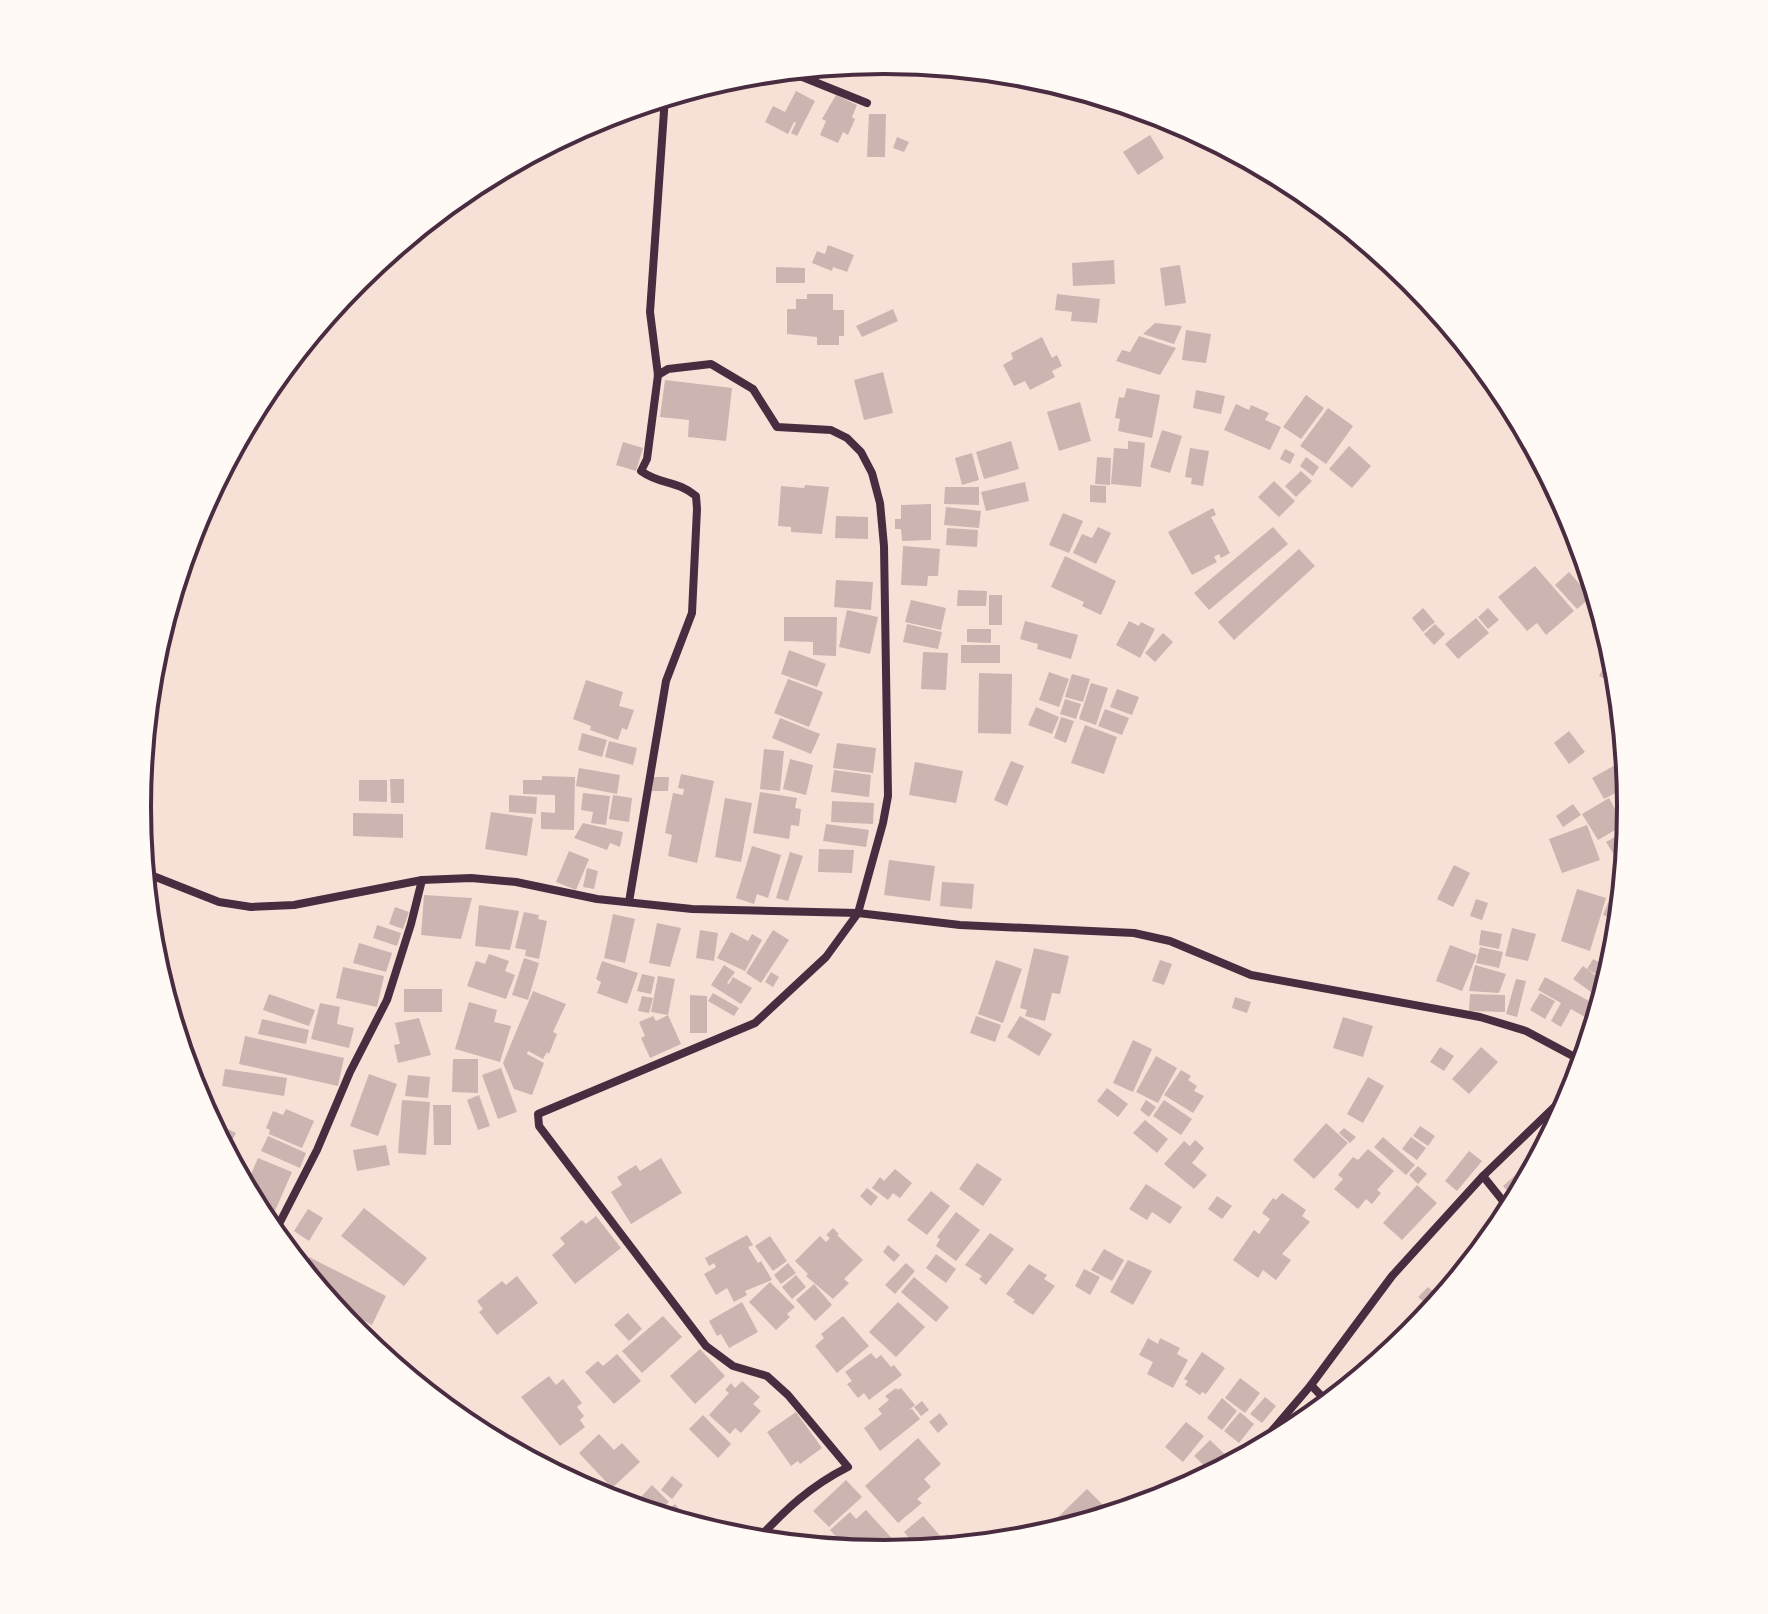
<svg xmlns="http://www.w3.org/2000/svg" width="1768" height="1614" viewBox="0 0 1768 1614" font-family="'Alegreya Sans',sans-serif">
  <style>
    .building { fill: #ccb4b1 }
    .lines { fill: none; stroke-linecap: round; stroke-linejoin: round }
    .minor { stroke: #4a2c40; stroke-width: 8 }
    .rim { fill: none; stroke: #4a2c40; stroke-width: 4 }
  </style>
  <rect width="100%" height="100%" fill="#f7e1d7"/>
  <!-- building -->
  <g class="building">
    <polygon points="796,91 815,101 797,136 791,133 796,123 794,122 788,134 765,122 773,106 785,112"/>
    <polygon points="836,95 857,105 852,117 855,119 848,135 843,132 838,143 820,135 826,121 822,119"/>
    <polygon points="869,114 886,114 885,157 867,157"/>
    <polygon points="1150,135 1164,158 1138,175 1123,152"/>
    <polygon points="897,137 909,142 904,152 893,148"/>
    <polygon points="828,245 854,255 847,272 833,267 832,271 812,263 817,251 825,254"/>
    <polygon points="1114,260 1115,284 1073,286 1072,263"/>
    <polygon points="1180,265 1186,303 1165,306 1160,268"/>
    <polygon points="776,267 805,268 805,283 776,283"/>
    <polygon points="807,294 833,294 833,310 844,310 844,336 839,336 839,345 817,345 817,337 787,334 787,309 796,309 796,299 807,299"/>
    <polygon points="1057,294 1100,299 1097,323 1071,321 1072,312 1055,310"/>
    <polygon points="893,309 898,321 862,337 856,326"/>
    <polygon points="1155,323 1182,326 1174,344 1143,334"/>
    <polygon points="1186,330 1211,334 1206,363 1182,360"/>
    <polygon points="1139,336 1176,348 1160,375 1116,361 1122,350 1130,352"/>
    <polygon points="1042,337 1052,358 1057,355 1062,366 1052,371 1055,377 1030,390 1025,381 1014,386 1003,365 1013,359 1011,353"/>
    <polygon points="883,372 893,413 864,420 854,380"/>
    <polygon points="665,380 732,388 726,441 688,437 689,420 660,417"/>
    <polygon points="1127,388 1160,395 1152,438 1118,431 1120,419 1115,418 1119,397 1124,398"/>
    <polygon points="1196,390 1225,396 1221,414 1193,408"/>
    <polygon points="1306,395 1324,408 1301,439 1283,427"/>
    <polygon points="1080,402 1091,441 1059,451 1047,412"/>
    <polygon points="1236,404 1249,410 1251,405 1269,413 1265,420 1281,427 1270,450 1224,430"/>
    <polygon points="1328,408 1353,426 1326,464 1300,446"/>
    <polygon points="1162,430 1182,436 1170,473 1150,467"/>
    <polygon points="1011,441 1019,469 984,479 976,452"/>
    <polygon points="1128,441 1145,443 1141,487 1111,484 1114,448 1128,449"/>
    <polygon points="623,442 643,448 636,471 616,465"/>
    <polygon points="1349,446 1371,466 1352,488 1329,469"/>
    <polygon points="1190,448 1209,451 1203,486 1191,484 1192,478 1185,477"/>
    <polygon points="1285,449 1295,454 1290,464 1280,459"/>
    <polygon points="972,453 979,480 962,485 955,458"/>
    <polygon points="1097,457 1111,458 1110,485 1095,484"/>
    <polygon points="1306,457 1319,467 1313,476 1300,466"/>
    <polygon points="1301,471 1312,481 1296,497 1285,486"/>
    <polygon points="1274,481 1295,501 1279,517 1258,497"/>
    <polygon points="1025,482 1029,501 986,511 981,492"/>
    <polygon points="805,485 829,487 822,534 791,532 791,527 778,526 781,486 804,488"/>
    <polygon points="1090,485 1106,486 1106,503 1090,502"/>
    <polygon points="945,487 979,487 979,505 944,504"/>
    <polygon points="931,504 931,540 902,541 901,529 895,529 895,519 901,519 901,505"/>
    <polygon points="946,507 981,511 979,528 944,525"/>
    <polygon points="1213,508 1216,515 1211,517 1230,553 1221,558 1219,554 1214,557 1217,562 1192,575 1168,532"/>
    <polygon points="1063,513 1083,521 1069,553 1049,545"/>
    <polygon points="836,516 868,517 868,539 835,538"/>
    <polygon points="1098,527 1111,533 1096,564 1073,553 1082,534 1092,538"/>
    <polygon points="1273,527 1288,544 1209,610 1194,593"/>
    <polygon points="947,528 978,530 977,547 946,545"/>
    <polygon points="903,546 940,549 938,576 928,576 927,586 901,585"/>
    <polygon points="1299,549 1315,566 1234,640 1218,622"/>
    <polygon points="1065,556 1116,581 1101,615 1082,606 1084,602 1051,587"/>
    <polygon points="1535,566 1574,611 1546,635 1537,623 1527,631 1498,597"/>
    <polygon points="1569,572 1591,597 1577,609 1555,585"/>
    <polygon points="836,580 873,582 871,610 834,607"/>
    <polygon points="958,590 987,591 986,606 957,606"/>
    <rect x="989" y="595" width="13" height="30"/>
    <polygon points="911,600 946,608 941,630 905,622"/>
    <polygon points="1423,608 1435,622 1423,632 1412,618"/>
    <polygon points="1488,608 1499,620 1488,629 1478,617"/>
    <polygon points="847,610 878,617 870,654 839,647"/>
    <polygon points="784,617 837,617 836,656 813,655 813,642 784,641"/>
    <polygon points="1476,618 1489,633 1458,659 1445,644"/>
    <polygon points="1025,621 1078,635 1071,659 1037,649 1038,644 1020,639"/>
    <polygon points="1129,621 1139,626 1141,622 1155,629 1140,658 1116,645"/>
    <polygon points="907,624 942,632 938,649 903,642"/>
    <polygon points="1435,624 1445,634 1434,645 1424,634"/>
    <polygon points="967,629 991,629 991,643 967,642"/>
    <polygon points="1163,633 1173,642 1155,662 1145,653"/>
    <rect x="961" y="645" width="39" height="18"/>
    <polygon points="789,650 826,664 817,687 781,674"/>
    <polygon points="923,652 948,653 946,690 921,689"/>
    <polygon points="1611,652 1617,662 1619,686 1599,676"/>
    <polygon points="1049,672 1069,679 1059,707 1039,700"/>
    <polygon points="979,673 1012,674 1011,734 978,733"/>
    <polygon points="1072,674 1090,679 1083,702 1065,697"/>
    <polygon points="788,679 823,692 809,727 774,713"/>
    <polygon points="586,680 623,692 619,706 634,710 627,730 622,728 618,740 590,730 591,726 573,719"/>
    <polygon points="1091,683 1108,688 1096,725 1079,719"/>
    <polygon points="1117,689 1139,697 1132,715 1110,707"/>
    <polygon points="1065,699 1081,704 1076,719 1060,714"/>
    <polygon points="1036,707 1059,717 1052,734 1028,725"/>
    <polygon points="1105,709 1129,718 1122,735 1098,726"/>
    <polygon points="1061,717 1074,721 1066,743 1054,738"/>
    <polygon points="780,718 820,734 811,754 772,738"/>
    <polygon points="1085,725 1117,737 1104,774 1071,763"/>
    <polygon points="1569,731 1585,752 1569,764 1554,743"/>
    <polygon points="582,733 607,740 602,757 578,750"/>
    <polygon points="609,741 637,748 633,765 605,757"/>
    <polygon points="837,743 876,748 873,773 833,768"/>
    <polygon points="764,749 784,751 780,791 760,789"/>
    <polygon points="790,759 813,765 806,795 783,789"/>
    <polygon points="1626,759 1629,786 1604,799 1592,778"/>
    <polygon points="1011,761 1024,766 1007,806 994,800"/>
    <polygon points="915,762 963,771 956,803 909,795"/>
    <polygon points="579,768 620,775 617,794 576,786"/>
    <polygon points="834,770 871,775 869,797 831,792"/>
    <polygon points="681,774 714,781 697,863 668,856 672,835 665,833 673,793 683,795 684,789 678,788"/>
    <polygon points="542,776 575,777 574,830 541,829 541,812 555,813 555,795 523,794 523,780 542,780"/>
    <polygon points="653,777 669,777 668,791 652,791"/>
    <polygon points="390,779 404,779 404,803 391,803"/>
    <polygon points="359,780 387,780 387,802 359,801"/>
    <polygon points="1629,791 1631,807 1630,822 1616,799"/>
    <polygon points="760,792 797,798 795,808 801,809 799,826 791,825 789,839 753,833"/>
    <polygon points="583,793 610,796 606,825 591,823 593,812 581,810"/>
    <polygon points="509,795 537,797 536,814 509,812"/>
    <polygon points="613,795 632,798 629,822 609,819"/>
    <polygon points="725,798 752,803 741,862 715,857"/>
    <polygon points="1609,798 1624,825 1598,840 1582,814"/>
    <polygon points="832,801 874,803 873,824 831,822"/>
    <polygon points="1573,804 1581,815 1563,827 1556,816"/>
    <polygon points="491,812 533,818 527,856 485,849"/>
    <polygon points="353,813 403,814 403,838 353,836"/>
    <polygon points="583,823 623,832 620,847 610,843 607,850 574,838"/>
    <polygon points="826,824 869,830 866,847 823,841"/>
    <polygon points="1587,825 1600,860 1562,873 1549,839"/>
    <polygon points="1629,829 1625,868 1623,869 1606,842"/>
    <polygon points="752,846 781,855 768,898 757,894 754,904 736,898"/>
    <polygon points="819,849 854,850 852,873 818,872"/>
    <polygon points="569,851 589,859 576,890 556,882"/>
    <polygon points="790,852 803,856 788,901 776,898"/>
    <polygon points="889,860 935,866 930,901 884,895"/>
    <polygon points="1454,865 1470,873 1453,907 1437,899"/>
    <polygon points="587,868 598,871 594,889 583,887"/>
    <polygon points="942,882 974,884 972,909 940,906"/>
    <polygon points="1615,886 1623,889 1620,921 1603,915"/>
    <polygon points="1577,889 1606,898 1590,951 1561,941"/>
    <polygon points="424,895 472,898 461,939 421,935"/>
    <polygon points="1476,899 1488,903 1482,920 1470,916"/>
    <polygon points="479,905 519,911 510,950 475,946"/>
    <polygon points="395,907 409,912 403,929 389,924"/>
    <polygon points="524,912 539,915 538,919 547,921 539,959 525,956 526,950 515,948"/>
    <polygon points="613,914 635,919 625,963 604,958"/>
    <polygon points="657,923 681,928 670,967 649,963"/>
    <polygon points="377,925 401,933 397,946 373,938"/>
    <polygon points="1512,928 1536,934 1528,961 1505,956"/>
    <polygon points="700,930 718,933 714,961 696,958"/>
    <polygon points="773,930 789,940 761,983 746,973"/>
    <polygon points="1481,930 1502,934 1499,949 1479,945"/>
    <polygon points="731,932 748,941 752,934 762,940 745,971 717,958"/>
    <polygon points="359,943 392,953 386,972 353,963"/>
    <polygon points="1450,945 1477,955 1462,991 1436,981"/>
    <polygon points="1480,947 1503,952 1499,968 1476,963"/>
    <polygon points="1034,948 1069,956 1060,994 1052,993 1045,1021 1025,1016 1027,1010 1020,1008"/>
    <polygon points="489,954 509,961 505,971 515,975 506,999 467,986 476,961 485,964"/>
    <polygon points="524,958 539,963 528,1000 512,995"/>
    <polygon points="1593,959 1612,969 1608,981 1587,969"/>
    <polygon points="996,960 1022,969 1003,1023 978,1014"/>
    <polygon points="1160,960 1172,964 1164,985 1152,981"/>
    <polygon points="602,961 638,973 627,1004 597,993 601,982 596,979"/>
    <polygon points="724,965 735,972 727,983 729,984 733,977 752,988 741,1004 711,985"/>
    <polygon points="1475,965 1506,974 1499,993 1469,991"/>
    <polygon points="1583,966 1607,984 1602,1000 1573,979"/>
    <polygon points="343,967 384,976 377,1007 336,998"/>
    <polygon points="771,972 779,977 773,987 765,982"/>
    <polygon points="642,974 655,977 651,994 637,991"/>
    <polygon points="658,976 675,979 668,1015 651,1012"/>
    <polygon points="1545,977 1600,1007 1595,1023 1571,1009 1561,1027 1551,1021 1561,1003 1538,990"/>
    <polygon points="1516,979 1526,981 1517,1017 1506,1014"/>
    <rect x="404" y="989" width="38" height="23"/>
    <polygon points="533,991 566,1004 553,1032 557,1034 549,1054 547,1052 543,1059 528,1051 527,1054 544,1063 532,1095 514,1089 503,1063"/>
    <polygon points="713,993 739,1008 734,1016 708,1001"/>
    <polygon points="1540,993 1555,1001 1545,1019 1530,1010"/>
    <polygon points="269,994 315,1010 309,1026 263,1010"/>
    <polygon points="1470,994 1505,995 1505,1012 1469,1011"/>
    <polygon points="690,995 707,996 707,1033 690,1033"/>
    <polygon points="642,996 653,998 649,1013 638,1011"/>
    <polygon points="1235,997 1251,1002 1247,1013 1232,1008"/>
    <polygon points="469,1002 497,1010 494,1022 511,1026 500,1062 455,1049"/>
    <polygon points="320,1003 340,1007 337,1024 354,1028 349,1048 311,1039"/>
    <polygon points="668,1015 681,1044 650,1058 641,1038 645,1036 639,1022 653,1016 656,1021"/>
    <polygon points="976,1016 1001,1025 995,1042 970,1033"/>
    <polygon points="1020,1016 1052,1034 1039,1056 1007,1037"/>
    <polygon points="1343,1017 1373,1026 1363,1057 1333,1048"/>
    <polygon points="419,1018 431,1055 398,1063 394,1045 400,1044 395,1023"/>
    <polygon points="262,1019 309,1030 306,1044 258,1034"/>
    <polygon points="245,1036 344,1058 338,1086 239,1064"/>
    <polygon points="1133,1040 1152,1049 1133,1092 1113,1083"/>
    <polygon points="1440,1047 1454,1056 1444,1071 1430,1062"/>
    <polygon points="1481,1047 1498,1062 1469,1094 1452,1079"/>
    <polygon points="1156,1056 1177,1068 1158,1103 1136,1092"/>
    <polygon points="453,1059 478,1059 478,1093 452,1092"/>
    <polygon points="501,1068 517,1112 498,1119 482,1075"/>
    <polygon points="225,1069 287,1078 284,1096 222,1086"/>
    <polygon points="1181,1070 1191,1076 1188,1080 1197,1086 1194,1091 1204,1096 1193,1113 1164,1095"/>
    <polygon points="369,1074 397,1084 378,1136 350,1126"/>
    <polygon points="408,1075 430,1077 428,1098 405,1096"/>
    <polygon points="1368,1077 1384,1086 1363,1123 1347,1114"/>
    <polygon points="1107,1088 1128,1104 1118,1117 1097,1101"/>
    <polygon points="479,1095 490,1126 478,1130 467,1100"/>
    <polygon points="402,1100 430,1102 426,1155 398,1153"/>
    <polygon points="1146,1100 1156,1107 1149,1117 1140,1110"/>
    <polygon points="1164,1100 1192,1119 1181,1135 1153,1116"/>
    <polygon points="433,1105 451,1105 451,1145 434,1145"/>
    <polygon points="286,1109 314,1121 302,1148 269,1134 270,1130 266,1128 273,1111 283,1115"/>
    <polygon points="207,1118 236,1133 226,1152"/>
    <polygon points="1145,1120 1168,1139 1157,1153 1133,1133"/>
    <polygon points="1326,1123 1348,1143 1314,1179 1293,1160"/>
    <polygon points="1420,1126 1435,1136 1428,1146 1413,1136"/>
    <polygon points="1344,1128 1356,1137 1350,1143 1339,1133"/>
    <polygon points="268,1136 306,1153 300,1168 261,1151"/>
    <polygon points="1383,1137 1415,1165 1406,1175 1374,1147"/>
    <polygon points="1411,1137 1426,1148 1417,1160 1402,1149"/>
    <polygon points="1195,1140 1204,1148 1192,1163 1207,1175 1194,1189 1164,1164 1184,1141 1190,1146"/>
    <polygon points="386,1145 390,1165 357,1171 353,1150"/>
    <polygon points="1368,1149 1394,1171 1377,1190 1381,1193 1372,1204 1366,1199 1358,1209 1334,1189 1343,1179 1338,1175 1353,1157 1358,1160"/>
    <polygon points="1469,1151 1482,1161 1457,1191 1445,1181"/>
    <polygon points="258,1158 292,1172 275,1211 263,1222 245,1188"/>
    <polygon points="661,1158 682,1193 631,1224 611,1192 622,1185 617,1177 636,1165 640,1171"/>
    <polygon points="1531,1161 1535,1166 1522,1191 1514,1198 1503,1186"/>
    <polygon points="977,1163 1002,1179 983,1206 959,1189"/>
    <polygon points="1418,1166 1427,1174 1418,1184 1409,1175"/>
    <polygon points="895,1169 912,1183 900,1198 893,1193 888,1200 872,1188 880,1177 884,1181"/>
    <polygon points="1146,1184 1182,1207 1170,1224 1152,1212 1147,1220 1129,1209"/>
    <polygon points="1417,1185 1437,1203 1402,1240 1383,1223"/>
    <polygon points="867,1188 878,1197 871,1206 860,1196"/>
    <polygon points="931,1191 950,1206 927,1235 907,1220"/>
    <polygon points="1282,1193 1306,1210 1302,1216 1310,1222 1282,1254 1291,1260 1276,1280 1263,1270 1258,1278 1233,1260 1254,1230 1259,1234 1270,1219 1262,1213 1273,1198 1276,1200"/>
    <polygon points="1217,1196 1232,1206 1222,1219 1208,1209"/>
    <polygon points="364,1208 427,1258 404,1286 341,1236"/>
    <polygon points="308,1209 323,1218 309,1241 294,1231"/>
    <polygon points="956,1212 980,1230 956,1261 936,1246 940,1239 937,1237"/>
    <polygon points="596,1216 621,1248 575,1284 552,1255 565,1244 560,1238 582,1220 586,1224"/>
    <polygon points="833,1228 839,1234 837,1235 863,1260 844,1279 849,1283 833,1299 806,1276 808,1274 795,1261 820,1236 826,1242 830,1238 826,1235"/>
    <polygon points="990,1233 1014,1249 986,1285 979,1279 982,1276 965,1265"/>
    <polygon points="747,1235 753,1245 748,1247 758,1263 761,1261 772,1280 745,1291 747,1295 734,1302 727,1288 716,1295 704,1274 716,1267 714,1263 709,1266 705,1258"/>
    <polygon points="770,1236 787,1261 773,1271 755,1246"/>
    <polygon points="888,1245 900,1255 894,1262 883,1252"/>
    <polygon points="1104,1249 1124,1260 1112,1281 1091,1270"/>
    <polygon points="936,1254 956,1269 946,1283 926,1268"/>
    <polygon points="309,1257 386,1296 372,1325 360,1319 357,1325 342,1318 302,1270"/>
    <polygon points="1128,1260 1152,1271 1133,1305 1110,1292"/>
    <polygon points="788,1263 796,1273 781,1284 774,1275"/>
    <polygon points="906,1263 915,1271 895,1294 885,1285"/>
    <polygon points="1029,1264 1047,1275 1044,1279 1055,1286 1033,1315 1013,1302 1015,1300 1006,1294"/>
    <polygon points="1084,1269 1100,1277 1090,1295 1075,1286"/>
    <polygon points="796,1275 806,1287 792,1299 782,1287"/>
    <polygon points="517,1276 538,1303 497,1335 479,1312 483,1309 477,1301 502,1281 506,1285"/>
    <polygon points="914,1277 949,1307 936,1322 901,1292"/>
    <polygon points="770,1282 795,1307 787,1314 790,1317 776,1330 749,1302"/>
    <polygon points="814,1284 832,1305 815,1321 796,1300"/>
    <polygon points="1428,1287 1442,1299 1433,1310 1418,1297"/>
    <polygon points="742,1302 758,1332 729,1348 721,1334 717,1336 709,1321"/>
    <polygon points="898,1302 925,1327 896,1357 869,1332"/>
    <polygon points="628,1313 642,1329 629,1341 614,1325"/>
    <polygon points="663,1316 682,1337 642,1373 622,1351"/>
    <polygon points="843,1316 869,1346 837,1373 815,1346 824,1338 821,1334"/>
    <polygon points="1148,1338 1158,1344 1160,1338 1180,1348 1177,1354 1188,1360 1173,1388 1147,1374 1153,1362 1139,1355"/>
    <polygon points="700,1349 725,1376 695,1404 670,1376"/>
    <polygon points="1202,1352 1225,1368 1206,1394 1202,1392 1200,1395 1185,1385 1188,1381 1184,1379"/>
    <polygon points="871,1353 876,1359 881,1355 891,1367 894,1365 902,1375 869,1400 864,1393 858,1398 847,1384 852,1381 845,1372"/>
    <polygon points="617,1354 641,1381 614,1404 585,1372 598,1361 603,1366"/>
    <polygon points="549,1376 556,1385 563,1379 582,1403 577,1407 584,1416 580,1420 585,1427 560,1446 521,1397"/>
    <polygon points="1240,1378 1260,1393 1245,1413 1225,1398"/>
    <polygon points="742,1381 760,1397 753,1404 761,1411 741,1433 735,1428 730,1434 709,1415 729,1393 725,1390 731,1383 735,1388"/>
    <polygon points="896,1388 898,1390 901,1388 915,1405 909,1410 912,1409 920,1419 880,1451 864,1428 882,1414 878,1409 889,1400 885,1396"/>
    <polygon points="1265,1397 1276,1406 1262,1423 1250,1414"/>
    <polygon points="1222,1398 1237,1411 1222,1430 1207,1418"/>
    <polygon points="922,1401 929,1410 921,1416 914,1407"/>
    <polygon points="796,1412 822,1448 800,1464 798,1461 791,1466 767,1432"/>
    <polygon points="1240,1412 1254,1424 1239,1443 1224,1431"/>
    <polygon points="940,1413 948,1424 938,1433 929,1422"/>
    <polygon points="703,1415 731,1444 718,1458 689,1429"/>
    <polygon points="1186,1422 1204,1436 1183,1462 1165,1447"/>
    <polygon points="599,1434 614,1450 622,1443 640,1462 612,1488 579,1453"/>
    <polygon points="918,1438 941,1464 924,1479 931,1487 917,1499 922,1503 898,1523 865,1486"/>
    <polygon points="1210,1440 1234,1463 1213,1474 1194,1456"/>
    <polygon points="672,1476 683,1485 672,1499 661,1490"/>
    <polygon points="846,1480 862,1497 829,1527 813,1511"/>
    <polygon points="652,1485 669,1502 655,1514 632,1507"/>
    <polygon points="1087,1489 1110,1512 1105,1517 1066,1529 1056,1519"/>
    <polygon points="675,1504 693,1526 660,1516"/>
    <polygon points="866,1510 897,1544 888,1553 882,1547 875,1553 834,1549 830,1545 838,1539 830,1530 850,1512 856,1519"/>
    <polygon points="923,1516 941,1537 936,1541 938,1543 948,1534 959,1547 895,1553 893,1551 909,1538 904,1532"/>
  </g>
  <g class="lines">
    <!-- minor -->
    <g class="minor">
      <polyline points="785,70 867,103"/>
      <path d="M 658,375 L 668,369 L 711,364 L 753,389 L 777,427 L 831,430 L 847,438 L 861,452 L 872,473 L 880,503 L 884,546 L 888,796 L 883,823 L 858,913 L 826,957 L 755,1023 L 538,1114 L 539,1126 L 706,1346 L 733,1366 L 767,1376 L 788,1395 L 848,1467 C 810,1486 785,1510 756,1541"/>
      <polyline points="143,872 219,902 251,907 294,905 422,880 471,878 516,882 597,899 692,909 858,913 960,925 1134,933 1170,941 1251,975 1480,1017 1526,1031 1584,1062"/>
      <path d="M 629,902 L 666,681 L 692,613 L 697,509 L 696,496 C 677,480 660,485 641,471 L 647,459 L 658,375 L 650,312 L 665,97"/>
      <polyline points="1483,1176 1511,1211"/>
      <polyline points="276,1238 279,1224 317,1150 350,1072 387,1000 411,924 422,880"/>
      <polyline points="1311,1385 1329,1404"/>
      <polyline points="1253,1453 1311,1385 1392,1276 1483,1176 1576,1086"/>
    </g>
  </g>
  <!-- crop -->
  <path d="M0 0H1768V1614H0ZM151 807a733 733 0 1 1 1466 0a733 733 0 1 1-1466 0Z" fill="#fffaf5" fill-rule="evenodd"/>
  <path class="rim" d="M151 807a733 733 0 1 1 1466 0a733 733 0 1 1-1466 0Z"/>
</svg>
